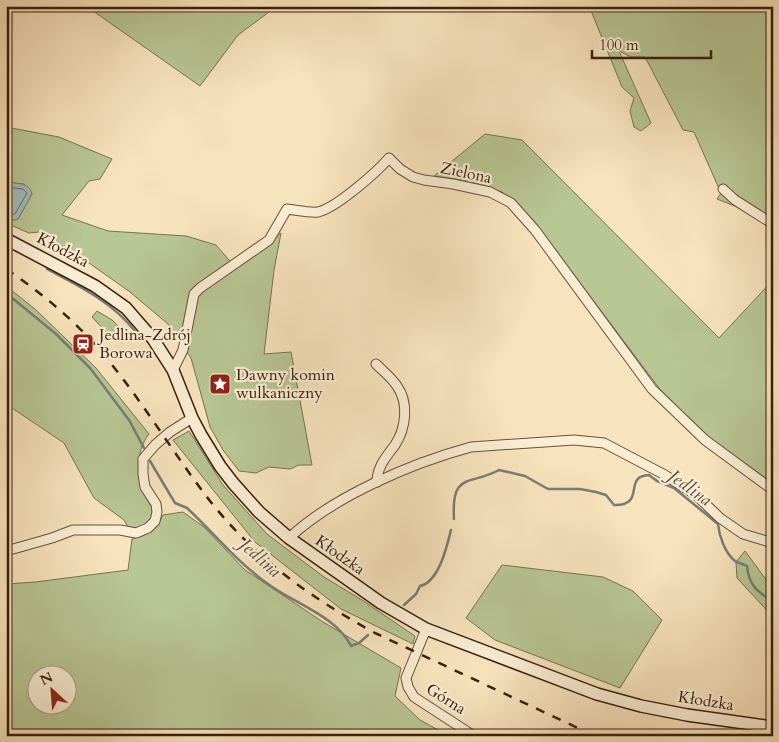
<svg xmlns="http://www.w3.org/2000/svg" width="779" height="742" viewBox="0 0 779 742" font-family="Cardo,serif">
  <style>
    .green { fill: #b8c594; stroke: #787251; fill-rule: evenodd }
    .water { fill: #a1bcbb; stroke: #777d76 }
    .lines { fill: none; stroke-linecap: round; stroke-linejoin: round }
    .shore { stroke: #6d6d64; stroke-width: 1 }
    .stream { stroke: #777d76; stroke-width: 2.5 }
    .minor-casing { stroke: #684f3a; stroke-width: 11 }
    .secondary-casing { stroke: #391e0e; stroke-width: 14 }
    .minor { stroke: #faedd4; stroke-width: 9 }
    .secondary { stroke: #faedd4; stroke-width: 11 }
    .rail { stroke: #391e0e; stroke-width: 2.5; stroke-dasharray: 9 9; stroke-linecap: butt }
    .labels { text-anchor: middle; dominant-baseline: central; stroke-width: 4.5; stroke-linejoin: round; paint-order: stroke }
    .street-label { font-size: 16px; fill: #391e0e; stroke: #faedd4 }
    .poi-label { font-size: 16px; fill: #391e0e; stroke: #faedd4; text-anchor: start }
    .water-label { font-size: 18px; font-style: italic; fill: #584d42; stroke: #faedd4 }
  </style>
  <rect width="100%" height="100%" fill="#f7e3bd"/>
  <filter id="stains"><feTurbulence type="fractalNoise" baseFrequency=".004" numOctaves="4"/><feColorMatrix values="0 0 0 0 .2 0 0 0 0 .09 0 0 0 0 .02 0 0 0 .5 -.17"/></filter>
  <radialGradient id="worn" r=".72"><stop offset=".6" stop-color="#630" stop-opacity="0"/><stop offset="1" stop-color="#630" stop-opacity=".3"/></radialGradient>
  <!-- green -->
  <g class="green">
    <polygon points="86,6 277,6 238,35 200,86"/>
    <polygon points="586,6 773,6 773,221 717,199 721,193 694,132 683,130 645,57 631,57 619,51 651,123 641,131 634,127 630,111 634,98 622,87 592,13"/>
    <polygon points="6,127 59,137 112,159 100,179 89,181 62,215 108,231 186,236 216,245 236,268 281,233 274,270 264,354 291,352 312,465 299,465 290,469 269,467 256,473 239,471 223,450 210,427 191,358 168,324 130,292 89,263 39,232 29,233 6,223 6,218 15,220 18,219 32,194 24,184 6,182"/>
    <polygon points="485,134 522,140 719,338 773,280 773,483 708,438 662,392 535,223 502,192 469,181 434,176"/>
    <path d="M 6,286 L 35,309 L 96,368 L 149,434 C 137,449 136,472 142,490 C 145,497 150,504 154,511 L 148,528 L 129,529 L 124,520 L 94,498 L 64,443 L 6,404 Z"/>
    <polygon points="97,311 112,320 132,339 122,342 108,334 92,317"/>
    <polygon points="189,431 223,485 267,534 324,577 362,600 415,636 413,644 341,609 255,542 173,440"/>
    <path d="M 183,512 L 204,527 L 245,570 L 323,622 L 401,668 L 395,696 L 420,720 L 449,736 L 6,736 L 6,584 L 36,582 L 128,570 L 132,539 C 149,535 155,531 163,515 ZM 38,674 L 68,674 L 68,704 L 38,704 Z"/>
    <polygon points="745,551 773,589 773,617 737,578 736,562"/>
    <polygon points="502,565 603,577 633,591 662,620 620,688 495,640 466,618"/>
  </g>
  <!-- water -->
  <path class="water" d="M 6,182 C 17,184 29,182 32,194 L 18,219 L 15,220 L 6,218 Z"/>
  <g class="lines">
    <!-- shore -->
    <polyline class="shore" points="6,187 23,189 27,193 15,214 6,214"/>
    <!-- stream -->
    <g class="stream">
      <path d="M 47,269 C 79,286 112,302 135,331"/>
      <polyline points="6,293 56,334 90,368 129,420 144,448"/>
      <path d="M 150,461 L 175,503 L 187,508 C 214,533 238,563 268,584 C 295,604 336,616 351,646 L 359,643 L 368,635"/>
      <path d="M 454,519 C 451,471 470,486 499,470 L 525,476 L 548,489 L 580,489 L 596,492 L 606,495 L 614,505 C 647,506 622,476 649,475 L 657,481 L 674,488 L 718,524 C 719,536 725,553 735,561 C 738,563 743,564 747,566 C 749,586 757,591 773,602"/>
      <path d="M 404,605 L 416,594 L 420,586 C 439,582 447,546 451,530"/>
    </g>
    <!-- minor casing -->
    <g class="minor-casing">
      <g id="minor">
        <polyline points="723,189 735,200 773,224"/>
        <path d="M 376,364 C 383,371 392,378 397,386 C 409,403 406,428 395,445 C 386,457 377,467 377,482"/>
        <path d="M 173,370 L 183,350 L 194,294 L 200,288 L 269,240 L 287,209 C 296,210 309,213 318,212 C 336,208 377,172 389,158 L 400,169 L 413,177 L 424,180 L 453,184 L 490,192 L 511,203 L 535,230 L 652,389 L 705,440 L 773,490"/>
        <path d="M 289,538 C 334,496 412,463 471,447 L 574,440 L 604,443 L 665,475 L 696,495 L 720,518 L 743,534 L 773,543"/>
        <polyline points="6,551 52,538 73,530 120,530 136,533 148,528 155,521 157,512 156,504 145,487 143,474 143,459 155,445 170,432 192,418"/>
        <polyline points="426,629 406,678 408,687 414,697 474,736"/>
      </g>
    </g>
    <!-- secondary casing -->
    <g class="secondary-casing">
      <polyline id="secondary" points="6,239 95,286 126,308 153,339 173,370 192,418 201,435 220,466 233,483 259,512 289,538 381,603 426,629 597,694 641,706 687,715 773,727"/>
    </g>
    <!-- minor -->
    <use href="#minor" class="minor"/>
    <!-- secondary -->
    <use href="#secondary" class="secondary"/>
    <!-- rail -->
    <path class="rail" d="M 6,269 C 36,289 63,311 88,337 C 133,385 169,448 210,501 C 256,559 311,598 375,633 L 595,736"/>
  </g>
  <!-- icons -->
  <defs>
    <g id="station-square" transform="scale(1.125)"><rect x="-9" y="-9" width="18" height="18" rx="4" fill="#8f2418" stroke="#faedd4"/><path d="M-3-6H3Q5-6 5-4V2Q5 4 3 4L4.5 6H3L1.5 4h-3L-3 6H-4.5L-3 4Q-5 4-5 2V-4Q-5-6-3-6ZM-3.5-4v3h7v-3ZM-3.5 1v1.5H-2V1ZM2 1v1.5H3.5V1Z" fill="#fff"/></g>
    <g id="sight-square" transform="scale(1.125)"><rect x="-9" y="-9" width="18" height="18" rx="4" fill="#8f2418" stroke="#faedd4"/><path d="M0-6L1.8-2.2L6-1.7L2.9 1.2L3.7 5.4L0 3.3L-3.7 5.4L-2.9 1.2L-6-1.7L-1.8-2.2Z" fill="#fff"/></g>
  </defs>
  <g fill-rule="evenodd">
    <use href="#station-square" x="83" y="344"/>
    <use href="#sight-square" x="220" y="384"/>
  </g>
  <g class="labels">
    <!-- street labels -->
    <g class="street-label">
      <text transform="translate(466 173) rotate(12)">Zielona</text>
      <text transform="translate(63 250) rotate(28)">Kłodzka</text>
      <text transform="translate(340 555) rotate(35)">Kłodzka</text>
      <text transform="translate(446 699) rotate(32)">Górna</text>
      <text transform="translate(706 701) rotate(9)">Kłodzka</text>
    </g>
    <!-- poi labels -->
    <g class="poi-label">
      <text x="99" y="335">Jedlina-Zdrój<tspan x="99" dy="18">Borowa</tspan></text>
      <text x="236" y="375">Dawny komin<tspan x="236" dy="18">wulkaniczny</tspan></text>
    </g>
    <!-- water labels -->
    <g class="water-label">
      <text transform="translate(690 488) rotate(36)">Jedlina</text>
      <text transform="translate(260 558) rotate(42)">Jedlina</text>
    </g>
  </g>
  <!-- margin -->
  <rect width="779" height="742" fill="none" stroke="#f7e3bd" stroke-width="25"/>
  <rect x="8" y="8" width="764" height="727" fill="none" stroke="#391e0e" stroke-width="2.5"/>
  <rect x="12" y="12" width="754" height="717" fill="none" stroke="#391e0e"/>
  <!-- north arrow -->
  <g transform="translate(52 690) rotate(334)"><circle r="24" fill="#faedd4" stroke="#ad9a85"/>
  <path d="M0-4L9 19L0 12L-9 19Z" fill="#8f2418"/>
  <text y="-8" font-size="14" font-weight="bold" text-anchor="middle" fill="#391e0e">N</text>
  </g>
  <!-- scale -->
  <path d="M592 50v8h119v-8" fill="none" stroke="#391e0e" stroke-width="2.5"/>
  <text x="599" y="50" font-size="15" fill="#391e0e" stroke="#faedd4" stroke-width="4" paint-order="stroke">100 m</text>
  <rect width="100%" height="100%" filter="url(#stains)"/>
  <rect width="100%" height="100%" fill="url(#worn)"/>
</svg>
